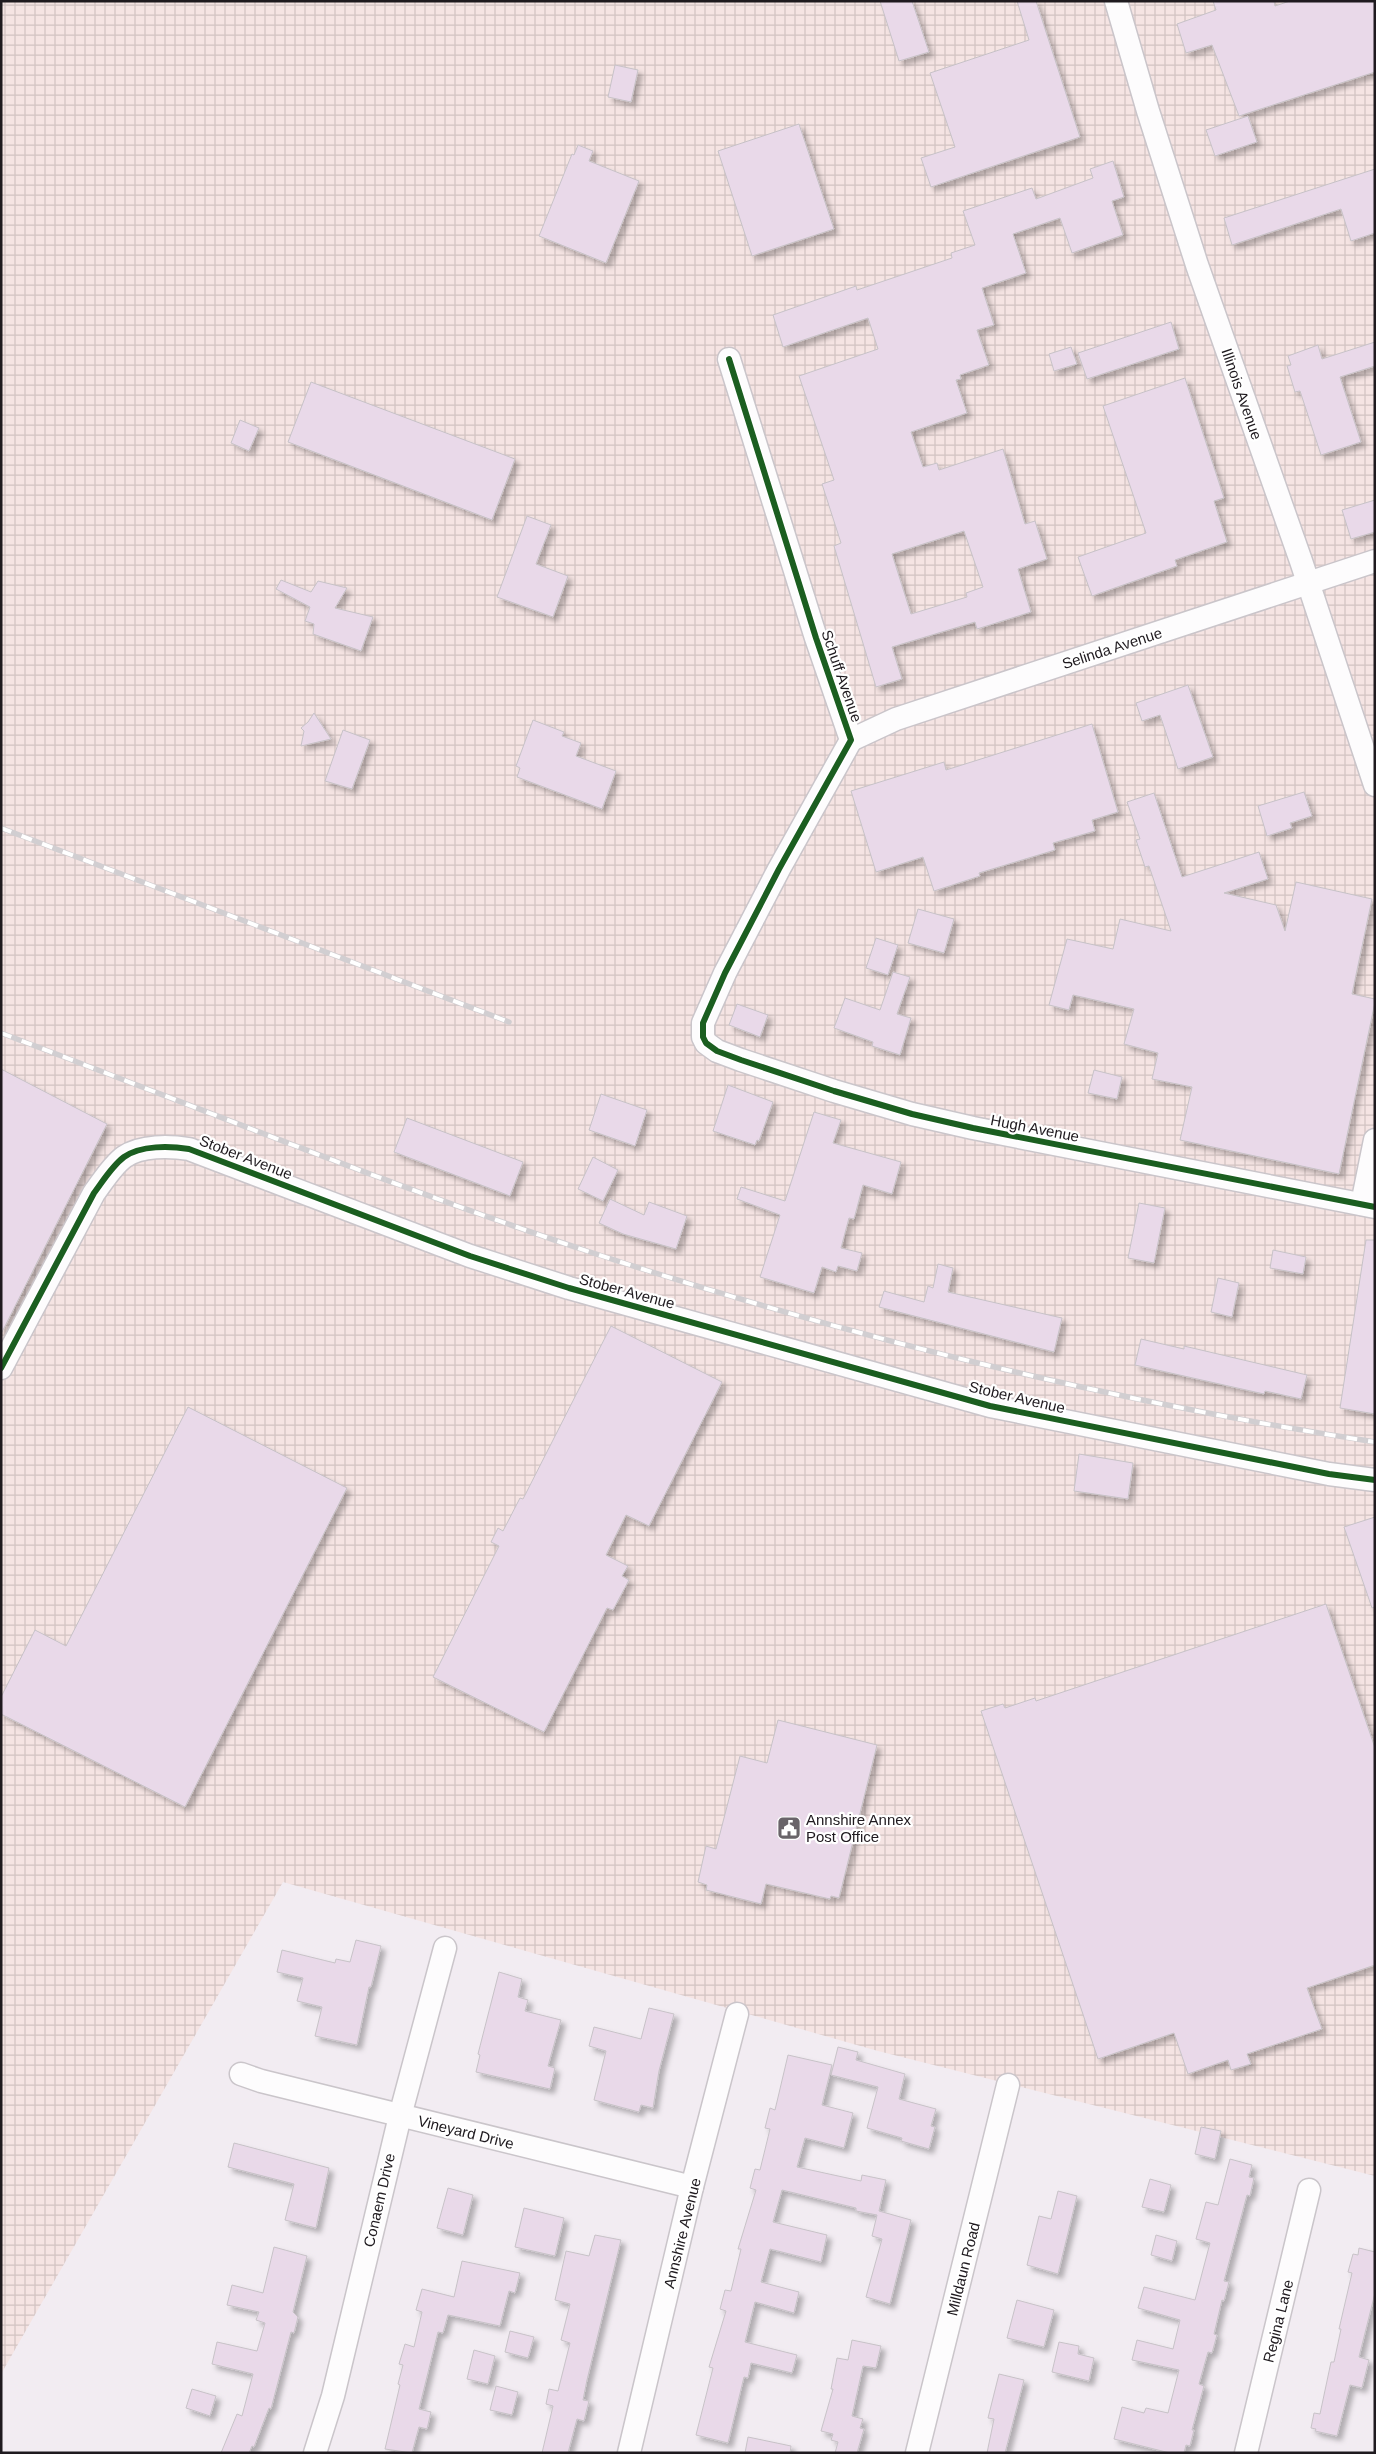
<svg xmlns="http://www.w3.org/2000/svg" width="1376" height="2454" viewBox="0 0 1376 2454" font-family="Arial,sans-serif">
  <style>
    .industrial { fill: url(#industrial-grid) }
    .building { fill: #e9d9e9; stroke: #c7c2c7; fill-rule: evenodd; filter: url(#shadow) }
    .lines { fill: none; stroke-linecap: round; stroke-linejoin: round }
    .minor-casing { stroke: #cac5ca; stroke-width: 25 }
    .minor { stroke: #fdfcfd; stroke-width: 22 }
    .rail-casing { stroke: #d1ced1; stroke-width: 5.5 }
    .rail { stroke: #fff; stroke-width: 4; stroke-dasharray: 11; stroke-linecap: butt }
    .cycleway-casing { stroke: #fff; stroke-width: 9 }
    .cycleway { stroke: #1b5e20; stroke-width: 6 }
    .labels { text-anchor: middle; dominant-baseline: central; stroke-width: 4.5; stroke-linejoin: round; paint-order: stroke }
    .street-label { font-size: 15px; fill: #1f1a1f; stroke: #fff }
    .poi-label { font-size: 15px; fill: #1f1a1f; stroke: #fff; text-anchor: start }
  </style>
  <defs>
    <pattern id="industrial-grid" width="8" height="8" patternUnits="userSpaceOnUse" patternTransform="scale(1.25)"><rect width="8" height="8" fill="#f5e4e3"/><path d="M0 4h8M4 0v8" fill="none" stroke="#d2c3c2"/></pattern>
    <filter id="shadow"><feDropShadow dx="4.5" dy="4.5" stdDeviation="2.5" flood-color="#0004"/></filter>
  </defs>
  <rect width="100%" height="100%" fill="#f2ecf2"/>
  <!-- industrial -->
  <polygon class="industrial" points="1,1 1375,1 1375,2176 878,2051 283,1882 1,2374"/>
  <!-- building -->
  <g class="building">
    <polygon points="880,1 912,1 929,52 899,61"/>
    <polygon points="1017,1 1036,1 1080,137 931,187 921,158 955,147 930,73 1029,40"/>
    <polygon points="1213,1 1274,1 1275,6 1290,1 1375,1 1375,72 1239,116 1212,45 1186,53 1177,24 1216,10"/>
    <polygon points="615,65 638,70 631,102 608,97"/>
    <polygon points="1248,116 1257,142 1215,156 1206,130"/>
    <polygon points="799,124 834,229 752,256 718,151"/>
    <polygon points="578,145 593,151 589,161 639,181 606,263 539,236 572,154 574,155"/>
    <path d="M 1113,161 L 1124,197 L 1112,201 L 1123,235 L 1072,253 L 1060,218 L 1013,234 L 1026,273 L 982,288 L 994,325 L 977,330 L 989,365 L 960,375 L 961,379 L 956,380 L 967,413 L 911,432 L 923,467 L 937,463 L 939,470 L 1003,449 L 1025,524 L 1035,521 L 1047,559 L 1018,569 L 1031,612 L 977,629 L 975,622 L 892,647 L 902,679 L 876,687 L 834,546 L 841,543 L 822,484 L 834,480 L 799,376 L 878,349 L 868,318 L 783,347 L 773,315 L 856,286 L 857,290 L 952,258 L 951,253 L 975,245 L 963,211 L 1032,188 L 1036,199 L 1093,178 L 1090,169 ZM 964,531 L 983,587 L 966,593 L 967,597 L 911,614 L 892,554 Z"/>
    <polygon points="1375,169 1375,233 1351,241 1341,209 1232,245 1224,218"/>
    <polygon points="1171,322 1179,349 1087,379 1078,353"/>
    <polygon points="1375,342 1375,366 1340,377 1361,442 1321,455 1300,391 1295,392 1287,366 1291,365 1288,356 1318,345 1322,359"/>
    <polygon points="1071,347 1077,364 1054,371 1049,354"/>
    <polygon points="1185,378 1224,498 1214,501 1227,542 1175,560 1177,566 1092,596 1078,557 1146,533 1103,406"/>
    <polygon points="311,382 515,459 492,520 288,442"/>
    <polygon points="240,420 259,428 249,451 231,443"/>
    <polygon points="1375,500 1375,532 1351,539 1342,510"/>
    <polygon points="527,516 551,525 536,564 568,576 553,617 497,597"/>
    <polygon points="281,580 311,592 318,581 347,588 335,608 373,617 361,651 313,634 314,624 305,621 310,607 276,589"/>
    <polygon points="1188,685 1213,757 1178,769 1160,715 1142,721 1136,703"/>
    <polygon points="314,713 331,739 301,746 304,731 301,728 308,722"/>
    <polygon points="533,720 564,732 562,736 581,743 576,756 616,771 602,809 517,777 520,768 516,766"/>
    <polygon points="1092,724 1118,812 1092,820 1095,831 1053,843 1055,850 979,873 980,876 934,891 923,857 876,872 851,791 944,762 946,770"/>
    <polygon points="343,730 370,740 352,789 325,781"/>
    <polygon points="1304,792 1312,816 1290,823 1292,828 1267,836 1258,806"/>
    <polygon points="1154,793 1182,877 1259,852 1268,879 1224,893 1276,905 1285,931 1296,882 1372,899 1352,994 1375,999 1375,1002 1339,1174 1180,1140 1192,1087 1152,1079 1158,1053 1124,1044 1134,1009 1073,995 1069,1010 1049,1005 1067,939 1113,949 1120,919 1171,931 1149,866 1145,867 1136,840 1140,839 1127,802"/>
    <polygon points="918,909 954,919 944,953 908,943"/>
    <polygon points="876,938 898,945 888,975 866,968"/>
    <polygon points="893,972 910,977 897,1014 911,1018 900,1055 872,1046 873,1042 834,1028 845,998 880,1010"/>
    <polygon points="737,1004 768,1015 760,1037 729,1025"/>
    <polygon points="1,1069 107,1124 1,1334"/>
    <polygon points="1094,1070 1122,1077 1117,1099 1088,1093"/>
    <polygon points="728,1085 773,1102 759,1141 757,1140 755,1145 713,1131"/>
    <polygon points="601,1094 647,1110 635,1146 589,1130"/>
    <polygon points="814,1112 841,1120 833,1143 901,1162 892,1194 863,1185 854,1219 849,1218 841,1248 862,1253 857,1271 838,1266 836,1272 822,1267 814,1293 760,1277 780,1215 737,1199 741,1187 785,1201"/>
    <polygon points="407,1118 523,1162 510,1196 394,1152"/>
    <polygon points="593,1157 618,1170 603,1201 578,1189"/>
    <polygon points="610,1199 644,1215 649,1202 687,1216 676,1249 623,1234 599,1223"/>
    <polygon points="1139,1203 1165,1208 1154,1263 1128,1258"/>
    <polygon points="1366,1240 1375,1240 1375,1414 1340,1408"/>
    <polygon points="1273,1250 1306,1257 1303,1274 1270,1268"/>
    <polygon points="938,1264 953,1268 948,1292 1062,1318 1054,1352 879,1307 884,1291 924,1302 928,1286 933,1288"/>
    <polygon points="1218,1278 1239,1283 1232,1317 1211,1312"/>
    <polygon points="611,1326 722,1382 649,1526 626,1515 606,1555 628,1566 622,1576 629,1580 613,1610 607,1608 544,1732 433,1677 499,1546 491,1542 498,1528 503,1531 520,1498 523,1499"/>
    <polygon points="1141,1339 1184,1349 1184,1346 1307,1375 1301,1399 1265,1391 1264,1394 1135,1365"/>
    <polygon points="188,1407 347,1488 185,1807 1,1714 1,1697 35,1630 66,1646"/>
    <polygon points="1079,1454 1133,1463 1128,1499 1074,1491"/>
    <polygon points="1375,1517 1375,1607 1372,1608 1344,1527"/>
    <polygon points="1326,1604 1375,1748 1375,1965 1307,1988 1322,2029 1247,2054 1251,2064 1231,2070 1228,2060 1188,2074 1174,2033 1098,2059 981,1711 1003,1704 1005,1708 1035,1698 1036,1701"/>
    <polygon points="778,1720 877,1745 839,1898 831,1896 830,1899 766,1884 761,1904 706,1890 707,1885 698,1882 706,1846 716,1849 740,1756 767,1763"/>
    <polygon points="356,1940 381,1946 371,1987 369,1987 357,2045 315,2036 322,2007 297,2001 303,1978 277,1972 282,1950 335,1963 336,1959 350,1962"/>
    <polygon points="499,1972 522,1979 518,1997 528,2000 525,2011 561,2020 548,2066 555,2068 550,2089 476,2072 480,2055 478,2054"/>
    <polygon points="649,2008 674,2014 659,2071 653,2108 641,2105 639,2112 594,2100 606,2051 589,2046 594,2027 641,2039"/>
    <polygon points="838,2047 858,2052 856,2060 905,2074 899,2099 936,2109 931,2126 935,2127 929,2149 901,2141 902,2138 867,2128 878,2087 831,2075"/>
    <polygon points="788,2055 832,2065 822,2105 853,2113 844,2148 805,2138 797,2167 861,2181 862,2175 886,2180 879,2211 911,2220 890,2304 866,2297 882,2239 872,2236 877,2215 856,2211 856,2208 782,2190 773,2222 827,2235 821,2262 770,2249 761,2282 799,2292 794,2313 755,2302 745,2342 797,2355 792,2373 751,2363 748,2378 744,2377 728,2443 696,2435 713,2368 709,2367 726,2311 720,2309 725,2290 731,2291 741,2249 738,2249 756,2190 750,2188 755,2169 760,2170 770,2129 765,2128 770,2108 775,2110"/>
    <polygon points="1201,2127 1221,2131 1215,2159 1195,2154"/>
    <polygon points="234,2143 329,2168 316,2228 285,2220 294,2184 228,2167"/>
    <polygon points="1230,2159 1252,2165 1249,2177 1254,2178 1250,2196 1247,2195 1224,2281 1229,2282 1224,2301 1222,2300 1214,2334 1217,2335 1212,2353 1208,2352 1199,2384 1204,2386 1192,2430 1194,2430 1190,2446 1186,2445 1184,2453 1170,2453 1114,2439 1122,2407 1144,2413 1146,2408 1168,2413 1179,2370 1132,2360 1137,2340 1173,2349 1180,2320 1138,2308 1144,2287 1195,2300 1210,2243 1196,2239 1206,2202 1218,2205"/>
    <polygon points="1150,2179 1171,2185 1164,2212 1142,2207"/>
    <polygon points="448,2188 473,2195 463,2235 437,2228"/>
    <polygon points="1058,2191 1077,2196 1058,2274 1027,2265 1039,2216 1051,2219"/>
    <polygon points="524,2208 564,2218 555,2256 515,2247"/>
    <polygon points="595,2235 621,2240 587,2380 583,2400 589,2401 584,2421 577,2419 568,2453 542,2453 553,2406 546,2404 549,2389 558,2391 570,2343 561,2340 570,2304 555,2300 566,2251 589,2256"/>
    <polygon points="1156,2235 1177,2241 1172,2261 1151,2255"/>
    <polygon points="274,2247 307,2256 293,2312 298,2317 294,2333 291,2332 271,2409 269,2408 254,2447 252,2446 249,2453 221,2453 237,2414 242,2416 253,2374 212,2364 217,2342 257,2351 265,2323 256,2320 259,2312 227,2305 232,2285 263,2293"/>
    <polygon points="1359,2248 1375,2252 1375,2293 1359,2357 1369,2360 1362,2388 1350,2385 1337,2436 1315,2431 1316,2429 1311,2428 1314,2413 1320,2414 1331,2362 1334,2362 1341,2329 1339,2329 1352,2273 1348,2272 1353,2254 1358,2255"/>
    <polygon points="462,2261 520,2273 515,2293 509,2291 500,2326 448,2315 443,2333 438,2332 419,2409 431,2412 427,2429 419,2427 412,2453 385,2449 400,2385 398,2384 403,2365 399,2364 405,2344 414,2347 422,2312 416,2310 422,2289 454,2297"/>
    <polygon points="1017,2300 1054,2310 1044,2347 1007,2338"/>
    <polygon points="510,2331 534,2337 528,2358 505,2352"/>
    <polygon points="852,2340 881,2346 876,2368 863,2366 852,2416 863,2419 860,2428 864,2429 857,2453 835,2453 838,2442 831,2440 833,2434 821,2431 833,2389 831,2389 837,2358 848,2360"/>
    <polygon points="1059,2342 1079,2346 1078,2354 1094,2358 1089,2381 1052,2372"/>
    <polygon points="474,2350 495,2356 488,2384 467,2379"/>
    <polygon points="999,2374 1024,2380 1005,2453 987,2453 994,2419 988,2418"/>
    <polygon points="496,2386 518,2392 512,2415 490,2410"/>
    <polygon points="192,2389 216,2396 210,2416 186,2408"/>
    <polygon points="748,2437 791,2446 790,2453 745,2453"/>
  </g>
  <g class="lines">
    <!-- minor casing -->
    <g class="minor-casing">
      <g id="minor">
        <polyline points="1116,1 1148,111 1197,265 1301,561 1375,785"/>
        <polyline points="729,359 816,638 851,740 779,869 725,973 703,1023 703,1037 706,1043 717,1051 741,1060 834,1091 912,1114 973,1128 1375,1207"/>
        <polyline points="851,740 896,719 1375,561"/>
        <polyline points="1362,1204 1375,1140"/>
        <path d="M 1,1368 L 94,1193 C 103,1181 112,1166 124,1157 C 141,1145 170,1146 189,1149 L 470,1256 L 569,1288 L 990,1406 L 1329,1474 L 1375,1480"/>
        <polyline points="241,2074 261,2081 692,2187"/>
        <polyline points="315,2453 333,2396 400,2116 445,1948"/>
        <polyline points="629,2453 692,2187 737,2014"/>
        <polyline points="917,2453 1008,2085"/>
        <polyline points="1246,2453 1309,2190"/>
      </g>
    </g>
    <!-- minor -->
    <use href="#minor" class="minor"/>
    <!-- rail casing -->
    <g class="rail-casing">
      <g id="rail">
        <polyline points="1,828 509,1022"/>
        <path d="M 1,1033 C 197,1107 391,1186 590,1252 C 845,1336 1109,1401 1375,1442"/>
      </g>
    </g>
    <!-- rail -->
    <use href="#rail" class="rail"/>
    <!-- cycleway casing -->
    <g class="cycleway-casing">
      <g id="cycleway">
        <polyline points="729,359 816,638 851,740 779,869 725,973 703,1023 703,1037 706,1043 717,1051 741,1060 834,1091 912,1114 973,1128 1375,1207"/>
        <path d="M 1,1368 L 94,1193 C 103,1181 112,1166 124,1157 C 141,1145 170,1146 189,1149 L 470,1256 L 569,1288 L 990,1406 L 1329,1474 L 1375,1480"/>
      </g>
    </g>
    <!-- cycleway -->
    <use href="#cycleway" class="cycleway"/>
  </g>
  <!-- icons -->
  <defs>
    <g id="civic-square" transform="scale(1.25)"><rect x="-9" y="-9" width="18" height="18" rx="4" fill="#696469" stroke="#fff"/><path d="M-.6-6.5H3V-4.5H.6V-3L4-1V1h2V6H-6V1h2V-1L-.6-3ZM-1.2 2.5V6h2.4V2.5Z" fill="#fff"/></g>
  </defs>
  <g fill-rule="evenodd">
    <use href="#civic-square" x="789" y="1828"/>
  </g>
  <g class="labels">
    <!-- street labels -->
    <g class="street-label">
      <text transform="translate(1242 394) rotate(71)">Illinois Avenue</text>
      <text transform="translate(1112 648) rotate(-18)">Selinda Avenue</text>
      <text transform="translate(842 676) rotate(71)">Schuff Avenue</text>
      <text transform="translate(1035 1128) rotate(11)">Hugh Avenue</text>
      <text transform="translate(246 1157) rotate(21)">Stober Avenue</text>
      <text transform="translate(627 1291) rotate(15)">Stober Avenue</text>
      <text transform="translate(1017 1397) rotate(13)">Stober Avenue</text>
      <text transform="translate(466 2132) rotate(14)">Vineyard Drive</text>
      <text transform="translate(379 2200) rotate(-77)">Conaem Drive</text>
      <text transform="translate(682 2233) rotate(-76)">Annshire Avenue</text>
      <text transform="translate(963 2269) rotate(-76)">Milldaun Road</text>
      <text transform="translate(1278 2321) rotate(-76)">Regina Lane</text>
    </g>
    <!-- poi labels -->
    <g class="poi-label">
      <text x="806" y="1819">Annshire Annex<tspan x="806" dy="17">Post Office</tspan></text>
    </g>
  </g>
  <!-- border -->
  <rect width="1376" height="2454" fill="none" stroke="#1f1a1f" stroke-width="5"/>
</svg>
